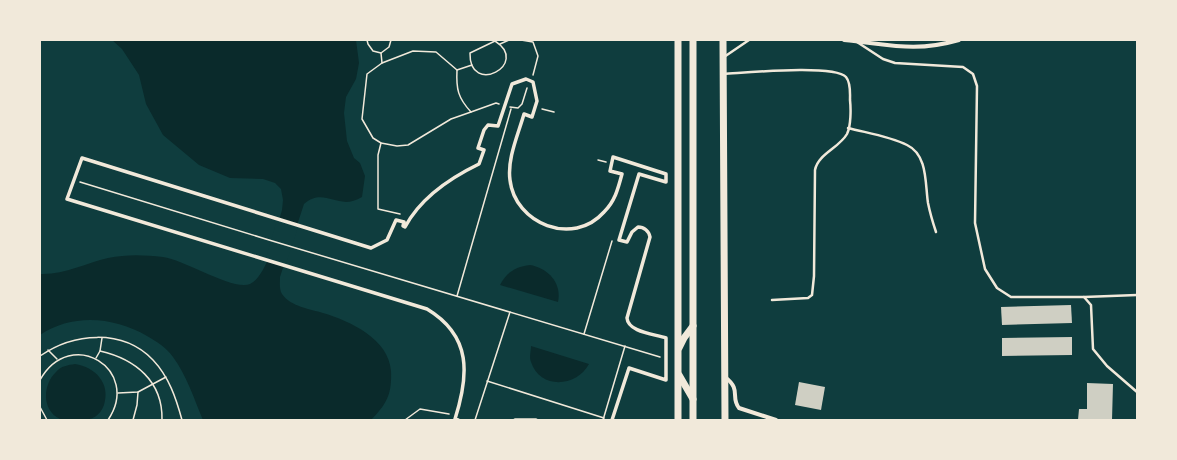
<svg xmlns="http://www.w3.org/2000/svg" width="1177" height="460" viewBox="0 0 1177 460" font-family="Quicksand,sans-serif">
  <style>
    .water { fill: #0a2a2b }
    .pier { fill: #0f3d3e }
    .building { fill: #cfcfc3 }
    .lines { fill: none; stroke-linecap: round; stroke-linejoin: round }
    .path { stroke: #f1e9da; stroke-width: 1.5 }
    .service { stroke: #f1e9da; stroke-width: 2.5 }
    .pedestrian { stroke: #f1e9da; stroke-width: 3.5 }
    .minor { stroke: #f1e9da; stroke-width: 4 }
    .primary { stroke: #f1e9da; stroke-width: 7 }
  </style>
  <rect width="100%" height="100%" fill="#0f3d3e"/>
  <!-- water -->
  <g class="water">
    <path d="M 112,40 L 356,40 L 359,63 L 356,79 L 346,97 L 344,113 L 347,141 L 354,158 L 360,163 L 365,176 L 362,197 C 338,212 325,186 304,204 L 280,277 C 280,282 279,289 282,294 C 291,307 311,309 323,313 C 350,321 389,339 391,371 C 392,394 387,404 371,420 L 203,420 C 194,399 187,376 173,357 C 167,348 156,341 147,336 C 114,317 73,313 40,335 L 40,274 C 64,275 86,263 108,258 C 127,254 145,255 163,257 C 185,260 233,291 250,284 C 258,280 263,270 267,262 L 282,210 L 283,200 L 281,189 L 275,183 L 263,179 L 230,178 L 199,165 L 163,135 L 146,104 L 139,75 L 122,49 Z"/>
    <path d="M 530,265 C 548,268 562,283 558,302 L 500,285 C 507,272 515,267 530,265 Z"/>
    <path d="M 531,346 L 589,364 C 577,387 540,390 531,362 C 529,357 531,351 531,346 Z"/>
    <path d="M 75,364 C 95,367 111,383 104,405 C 100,416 92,420 81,420 C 75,420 65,422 60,419 C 41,410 43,384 56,372 C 61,366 68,365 75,364 Z"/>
  </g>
  <!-- pier -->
  <polygon class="pier" points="277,220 298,227 285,267 265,261"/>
  <!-- building -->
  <g class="building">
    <polygon points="1071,305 1072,323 1002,325 1001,307"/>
    <polygon points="1072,337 1072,355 1002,356 1002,338"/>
    <polygon points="799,382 825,387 821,410 795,405"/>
    <polygon points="1087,383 1113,384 1112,420 1078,420 1079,409 1087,409"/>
  </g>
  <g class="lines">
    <!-- path -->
    <g class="path">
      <polyline points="367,40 368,44 373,51 381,53 389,47 391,40"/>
      <polyline points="521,40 533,42 538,56 533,75"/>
      <path d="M 495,41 C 531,64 469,97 470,53 Z"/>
      <polyline points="500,44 509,40"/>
      <path d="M 413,51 L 436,52 L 457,70 C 456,89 458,98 471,112 L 451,119 L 408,145 L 397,146 L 381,143 L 373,138 L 362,119 L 367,74 L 382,63 Z"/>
      <polyline points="381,53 382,63"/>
      <polyline points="457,70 472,65"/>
      <polyline points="510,107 518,108 522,104 527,88"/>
      <polyline points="542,109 554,112"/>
      <polyline points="471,112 496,103 499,104"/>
      <polyline points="381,143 378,155 378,209 400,214"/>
      <polyline points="598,160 606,162"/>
      <polyline points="80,182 269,240 660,357"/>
      <polyline points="457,296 511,109"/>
      <polyline points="584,334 612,241"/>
      <polyline points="48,350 57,359"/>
      <path d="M 100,351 C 135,359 163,381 162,420"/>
      <path d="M 40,356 C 73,333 122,328 153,360 C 169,377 176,398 182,420"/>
      <polyline points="96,358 100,351 102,338"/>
      <path d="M 40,380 C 71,325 142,370 108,420"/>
      <polyline points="487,381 604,418"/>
      <polyline points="118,393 138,392 166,377"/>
      <polyline points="40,407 47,420"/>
      <polyline points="133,420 137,405 138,392"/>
      <polyline points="405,420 420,409 449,414"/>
      <polyline points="475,420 510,312"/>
      <polyline points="603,420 625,346"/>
    </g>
    <!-- service -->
    <g class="service">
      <polyline points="857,42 883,59 895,63 963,67 973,74 977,86 975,223 985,269 997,288 1011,297 1084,297 1091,305 1093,349 1107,366 1137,392"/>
      <polyline points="724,57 749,40"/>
      <path d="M 724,74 C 744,73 834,64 846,77 C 851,83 850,93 850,100 C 851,109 851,126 847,134 C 839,148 818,154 815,170 L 814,276 L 812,295 L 808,298 L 772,300"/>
      <path d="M 848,128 C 867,133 889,136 907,145 C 928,155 925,184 928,203 C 930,213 933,223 936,232"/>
      <polyline points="1084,297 1137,295"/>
    </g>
    <!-- pedestrian -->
    <g class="pedestrian">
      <path d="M 458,420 L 455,419 C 469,375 472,336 427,309 L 67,199 L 82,158 L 371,248 L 387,240 L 396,220 L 404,222 L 403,226 L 405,227 C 421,197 450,178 479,164 L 484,150 L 478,148 L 484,130 L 488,125 L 498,126 L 512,84 L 526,79 L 533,82 L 537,101 L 532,117 L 524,114 C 518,135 507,159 510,180 C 515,224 573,247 604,212 C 615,201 618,189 622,174 L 610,171 L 613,157 L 666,174 L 666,182 L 639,174 L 619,240 L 627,242 L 632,232 L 638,227 C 644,227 649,231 650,237 L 627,318 C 628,332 654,334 666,338 L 666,380 L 629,368 L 612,420"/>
      <polyline points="515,420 536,420"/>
    </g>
    <!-- minor -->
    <g class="minor">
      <path d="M 844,40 C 888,44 914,53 959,40"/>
      <path d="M 725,377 C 742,390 730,397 739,408 L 776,420"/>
    </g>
    <!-- primary -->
    <g class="primary">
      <polyline points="678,40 678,420"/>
      <polyline points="723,40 725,420"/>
      <polyline points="679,348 684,338 693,326"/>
      <polyline points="679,375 693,399"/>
      <polyline points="693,420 693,40"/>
    </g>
  </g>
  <!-- border -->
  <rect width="1177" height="460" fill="none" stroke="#f1e9da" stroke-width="82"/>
</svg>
